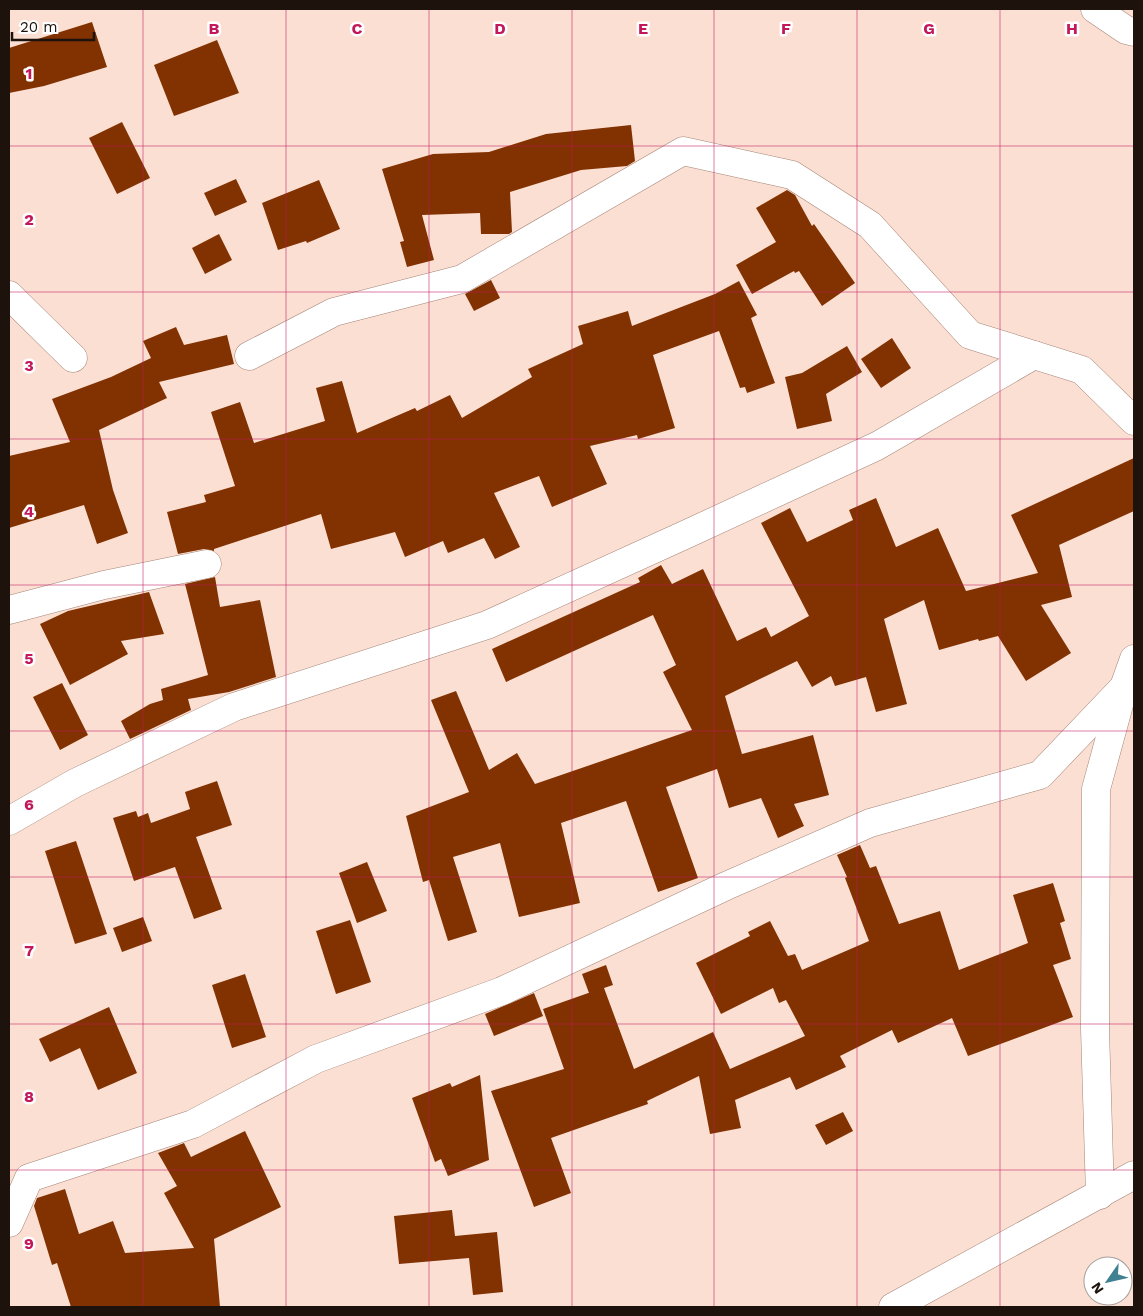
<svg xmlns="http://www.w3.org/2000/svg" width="1143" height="1316" viewBox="0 0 1143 1316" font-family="'Work Sans',sans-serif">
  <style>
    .building { fill: #813200 }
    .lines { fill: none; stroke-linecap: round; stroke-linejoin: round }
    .minor-casing { stroke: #a58576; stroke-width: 29 }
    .minor { stroke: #fff; stroke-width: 28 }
    .grid { fill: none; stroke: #c2185b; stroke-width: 1; stroke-opacity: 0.55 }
    .grid-label { font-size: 16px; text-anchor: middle; font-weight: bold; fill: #c2185b; stroke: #fff; stroke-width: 5; stroke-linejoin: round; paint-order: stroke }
  </style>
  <rect width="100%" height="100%" fill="#fcdfd3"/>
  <!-- building -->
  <g class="building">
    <polygon points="92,22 107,67 44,86 9,93 9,48"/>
    <polygon points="217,40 239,93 174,116 154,65"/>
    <polygon points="122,122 150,178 117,194 89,138"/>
    <polygon points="631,125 635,161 627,166 581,170 510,192 512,232 509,234 481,234 480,213 422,215 434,260 407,267 400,242 404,241 382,169 433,154 489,152 546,134"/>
    <polygon points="236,179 247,202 215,216 204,193"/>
    <polygon points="319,180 340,229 307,243 306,241 278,250 262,203"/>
    <polygon points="787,190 795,195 812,226 814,224 855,283 822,306 799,271 795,273 794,271 752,294 736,265 776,242 756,208"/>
    <polygon points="219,234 232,260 205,274 192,248"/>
    <polygon points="491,280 500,298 474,311 465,294"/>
    <polygon points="739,281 757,315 751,318 775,383 747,393 745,387 740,388 719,331 653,355 675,428 638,439 637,435 590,446 607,484 552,507 539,476 494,493 520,547 495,559 484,538 448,553 443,541 405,557 395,532 331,549 321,514 214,549 214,551 204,549 178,554 167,512 206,502 204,495 235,486 211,412 240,402 254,443 325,421 316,388 342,381 357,433 415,408 417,411 450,395 462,418 532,377 528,369 583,344 578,326 628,311 632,326 715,294"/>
    <polygon points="176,327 184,345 227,335 234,364 159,382 167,398 99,430 113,490 128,533 97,544 84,505 9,528 9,456 70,442 52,399 111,377 151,358 143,341"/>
    <polygon points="892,338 911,368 881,388 861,359"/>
    <polygon points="847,346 862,372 826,394 832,421 797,429 785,377 802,373"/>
    <polygon points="1134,458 1134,511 1059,545 1072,597 1041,605 1071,653 1026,681 998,636 979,641 978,639 939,650 924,600 884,619 907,704 876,712 866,677 835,686 831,676 812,687 797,661 725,696 742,754 813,735 829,795 794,804 804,826 778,838 761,798 729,808 717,769 666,787 698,878 658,892 626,801 561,823 580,903 519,917 500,843 453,857 477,932 448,941 429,880 423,882 406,816 469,792 431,700 456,691 489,770 517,753 535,784 692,730 663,672 676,665 653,615 506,682 492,649 640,582 638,578 661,565 672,584 703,569 737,641 766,627 771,637 809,616 761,523 790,508 807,542 853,520 849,510 876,498 896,547 938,528 966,591 1038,573 1011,515"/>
    <polygon points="215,577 220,607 260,600 276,677 229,692 188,699 191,710 130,739 121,721 150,704 163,700 161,689 208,675 185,584"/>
    <polygon points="149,592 164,634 121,641 128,654 70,685 40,624 68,611"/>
    <polygon points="62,683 88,735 60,750 33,697"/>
    <polygon points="217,781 232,825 196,837 222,909 194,919 175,867 134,881 113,818 136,811 138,817 148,813 151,823 190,809 185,792"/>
    <polygon points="76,841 107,934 75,944 45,851"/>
    <polygon points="860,845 870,868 876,866 899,924 940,911 959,970 1028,943 1013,895 1053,883 1065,921 1060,923 1071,959 1053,965 1073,1017 968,1056 952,1018 898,1043 892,1030 840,1056 846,1067 796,1090 790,1077 735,1100 741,1128 710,1134 699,1076 647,1101 648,1104 551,1138 571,1193 534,1207 491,1091 564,1069 543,1009 594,991 589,993 582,974 606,965 613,985 604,988 634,1069 713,1032 730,1069 805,1036 786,1000 779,1003 773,988 721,1014 696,963 750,936 748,932 770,921 788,956 795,954 802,970 869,941 845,878 847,877 837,855"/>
    <polygon points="367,862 387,911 357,923 339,873"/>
    <polygon points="143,917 152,941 122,952 113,928"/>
    <polygon points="350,920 371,982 336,994 316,931"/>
    <polygon points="245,974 266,1037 232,1048 212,985"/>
    <polygon points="534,993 543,1016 494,1036 485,1014"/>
    <polygon points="109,1007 137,1073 98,1090 80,1048 50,1062 39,1039"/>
    <polygon points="480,1075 489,1160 448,1176 441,1159 435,1162 412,1098 450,1083 452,1087"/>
    <polygon points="843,1112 853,1131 826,1145 815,1125"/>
    <polygon points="245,1131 281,1207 214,1239 220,1307 71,1307 57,1263 52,1265 34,1206 37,1198 65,1189 79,1234 113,1221 125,1253 194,1248 164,1193 177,1186 158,1153 184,1143 191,1157"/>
    <polygon points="452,1210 455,1236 497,1232 503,1292 473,1295 469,1258 399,1264 394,1216"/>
  </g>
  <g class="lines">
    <!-- minor casing -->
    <g class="minor-casing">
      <g id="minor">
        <polyline points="1095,9 1126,30 1134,32"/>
        <polyline points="9,295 73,358"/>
        <polyline points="249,356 334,312 462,279 683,151 792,175 870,225 970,335 1082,370 1134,421"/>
        <polyline points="9,610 104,585 207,564"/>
        <polyline points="9,821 75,783 234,707 487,625 689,533 877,446 1034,355"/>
        <polyline points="1100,1195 1095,1029 1096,789 1123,690"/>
        <polyline points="9,1223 29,1178 193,1124 316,1059 502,991 726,886 870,823 1040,775 1124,687 1134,659"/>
        <polyline points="893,1307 1134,1175"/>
      </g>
    </g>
    <!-- minor -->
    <use href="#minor" class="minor"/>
  </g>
  <!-- grid -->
  <path class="grid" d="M 143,9 L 143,1307M 286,9 L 286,1307M 429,9 L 429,1307M 572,9 L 572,1307M 714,9 L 714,1307M 857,9 L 857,1307M 1000,9 L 1000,1307M 9,146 L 1134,146M 9,292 L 1134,292M 9,439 L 1134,439M 9,585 L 1134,585M 9,731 L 1134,731M 9,877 L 1134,877M 9,1024 L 1134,1024M 9,1170 L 1134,1170"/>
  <g class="grid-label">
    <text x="214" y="34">B</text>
    <text x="357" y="34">C</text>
    <text x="500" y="34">D</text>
    <text x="643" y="34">E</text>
    <text x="786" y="34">F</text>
    <text x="929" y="34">G</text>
    <text x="1072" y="34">H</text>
    <text x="29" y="79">1</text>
    <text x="29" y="225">2</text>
    <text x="29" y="371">3</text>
    <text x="29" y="517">4</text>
    <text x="29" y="664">5</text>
    <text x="29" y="810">6</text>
    <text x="29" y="956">7</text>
    <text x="29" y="1102">8</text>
    <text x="29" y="1249">9</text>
  </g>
  <!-- border -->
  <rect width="1143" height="1316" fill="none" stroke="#1d120c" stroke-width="20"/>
  <!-- north arrow -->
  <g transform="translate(1108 1281) rotate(236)"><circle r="24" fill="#ffffff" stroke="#a5a09e"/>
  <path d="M0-4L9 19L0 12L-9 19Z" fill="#3f8192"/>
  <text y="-8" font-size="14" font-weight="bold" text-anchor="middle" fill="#1d120c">N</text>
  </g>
  <!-- scale -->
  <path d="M12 32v8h82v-8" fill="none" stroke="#1d120c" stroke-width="2.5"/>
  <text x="20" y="32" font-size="15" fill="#1d120c" stroke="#ffffff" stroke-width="4" paint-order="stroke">20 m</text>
</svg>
